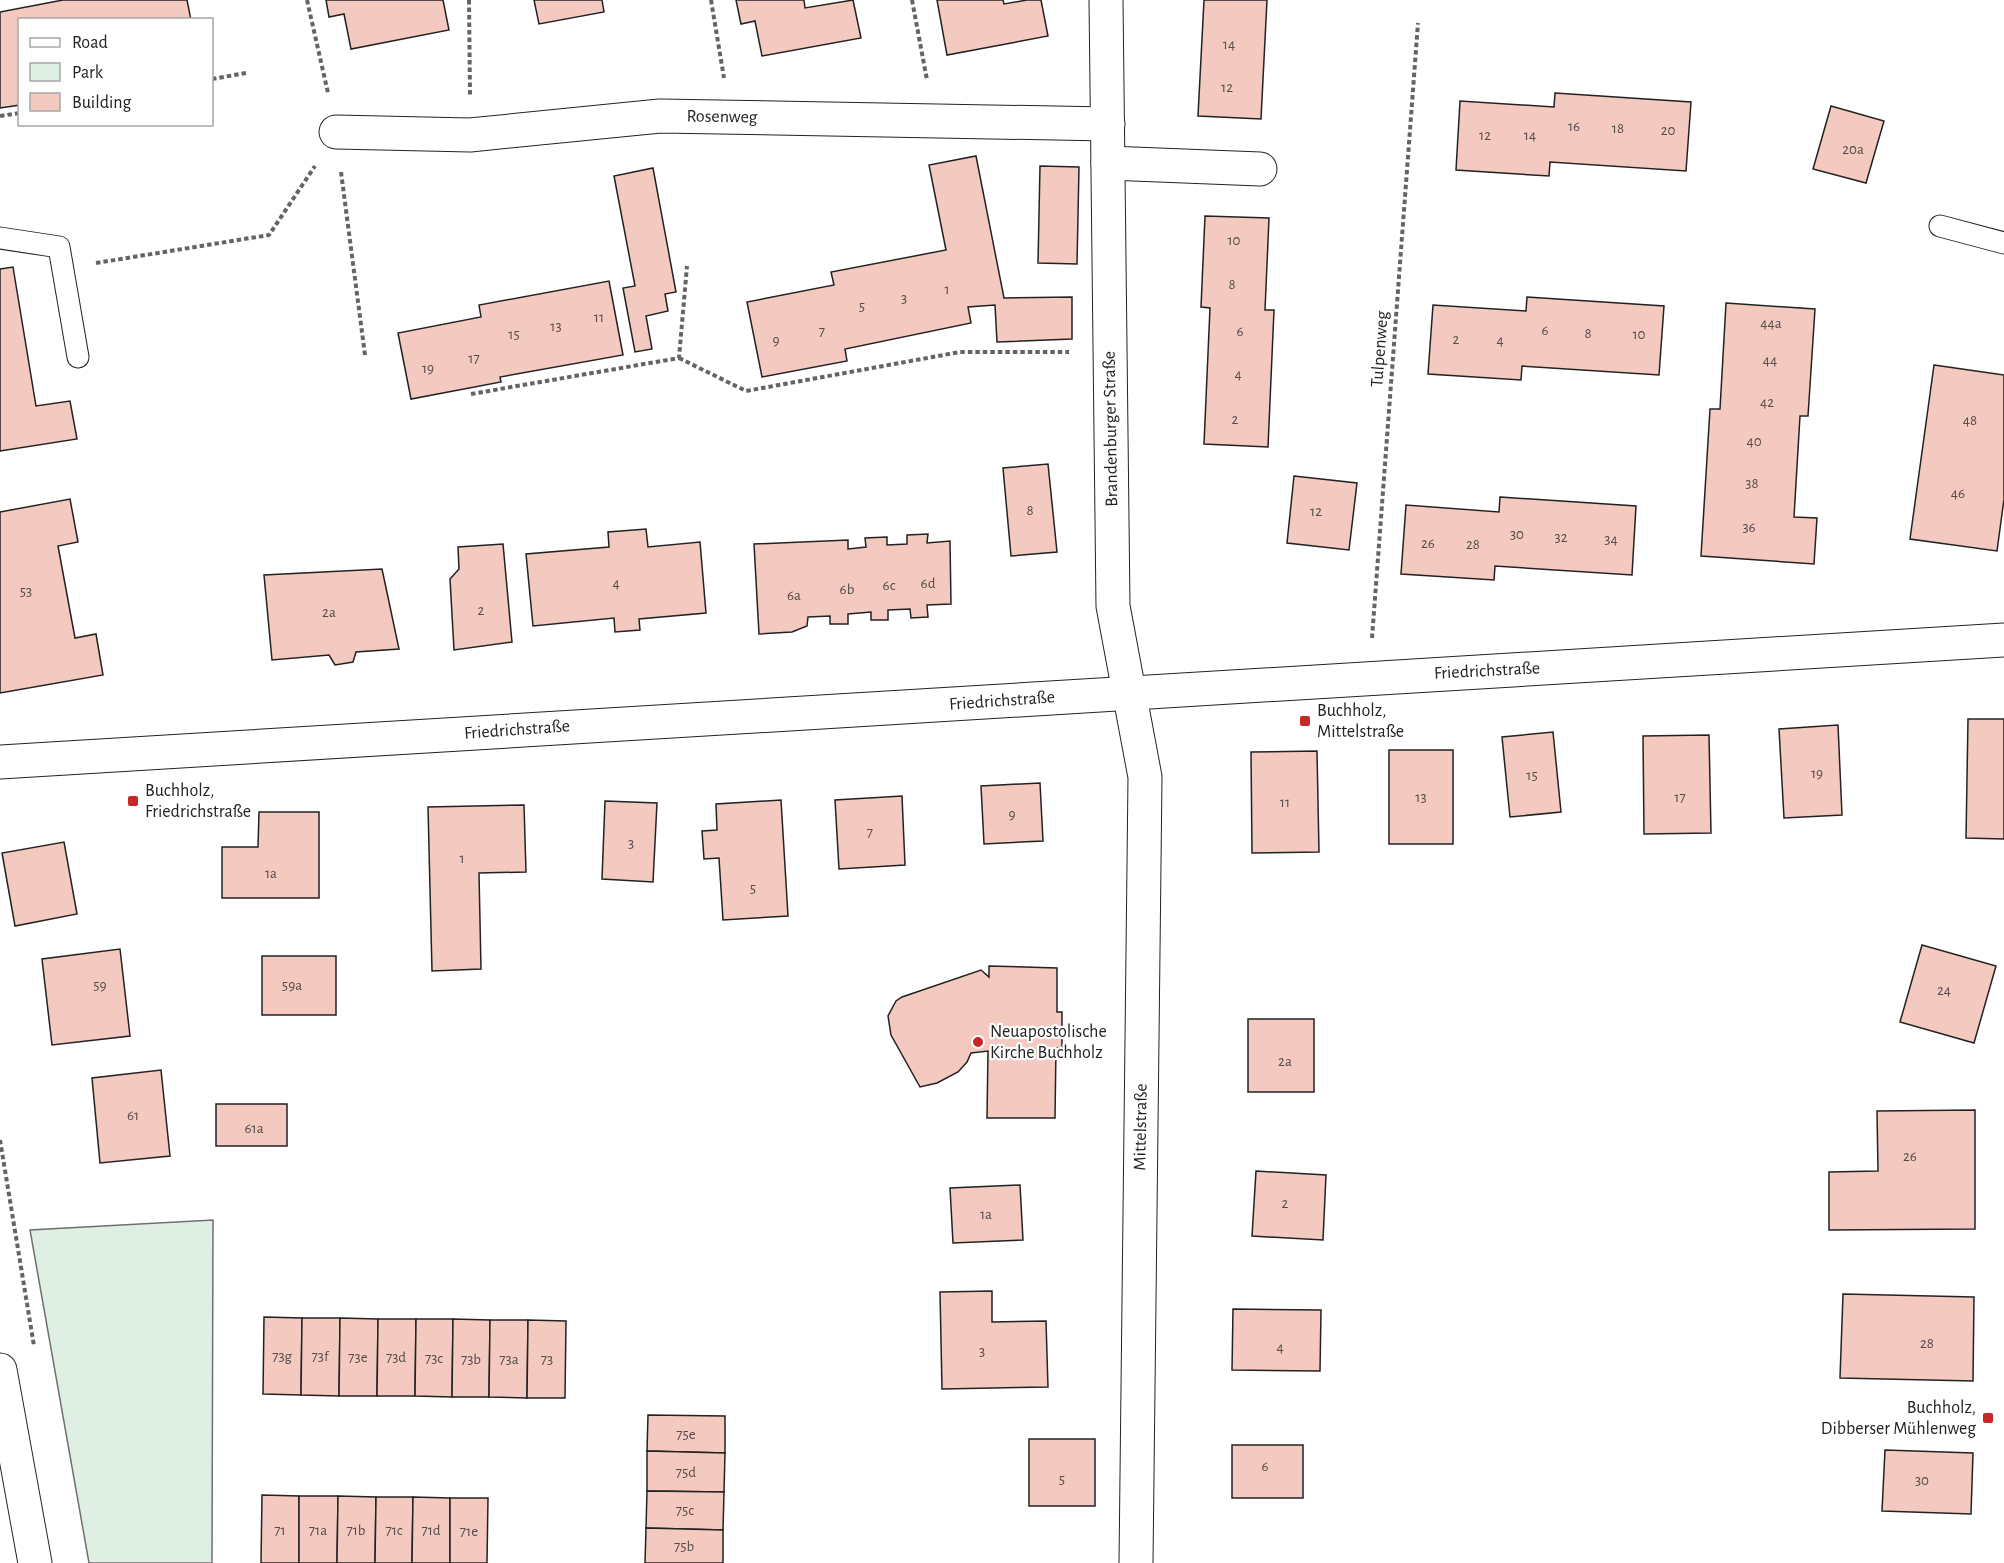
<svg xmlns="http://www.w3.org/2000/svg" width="2004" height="1563" viewBox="0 0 2004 1563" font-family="'Alegreya Sans',sans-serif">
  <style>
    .green { fill: #e0efe3; stroke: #6f6f6f; stroke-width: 1.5 }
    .building { fill: #f3c9c0; stroke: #222; stroke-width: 1.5 }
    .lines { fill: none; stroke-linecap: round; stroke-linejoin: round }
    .lane-casing { stroke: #222; stroke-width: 23 }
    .street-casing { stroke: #222; stroke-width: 35 }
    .secondary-casing { stroke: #222; stroke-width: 35 }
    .path { stroke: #646464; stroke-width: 4; stroke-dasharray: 4.5 3; stroke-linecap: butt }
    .lane { stroke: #fff; stroke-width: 21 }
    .street { stroke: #fff; stroke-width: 33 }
    .secondary { stroke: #fff; stroke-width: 33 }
    .poi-dot { fill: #c62828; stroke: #fff; stroke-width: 2 }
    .labels { text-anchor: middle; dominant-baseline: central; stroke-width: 4.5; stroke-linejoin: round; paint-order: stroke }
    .number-label { font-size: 15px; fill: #564c4a }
    .street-label { font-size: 18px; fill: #222; stroke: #fff }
    .poi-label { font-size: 18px; fill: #222; stroke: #fff; text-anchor: start }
  </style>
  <rect width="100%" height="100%" fill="#fff"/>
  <!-- green -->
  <polygon class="green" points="213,1220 212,1563 89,1563 30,1230"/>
  <!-- building -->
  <g class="building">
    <polygon points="63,0 187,0 191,20 20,20 20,105 0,108 0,12"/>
    <polygon points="326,0 443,0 449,30 351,49 344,14 329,17"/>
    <polygon points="534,0 602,0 604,12 539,24"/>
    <polygon points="736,0 804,0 805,8 853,0 861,38 762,56 755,21 741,24"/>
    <polygon points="937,0 1003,0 1004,4 1027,0 1041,0 1048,36 947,55"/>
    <polygon points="1204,0 1267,0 1261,119 1198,116"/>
    <polygon points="1555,93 1691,102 1686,171 1550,162 1549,176 1456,170 1460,101 1554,107"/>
    <polygon points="1831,106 1884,121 1866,183 1813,169"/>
    <polygon points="976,156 1004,298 1072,297 1072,339 997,342 995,305 968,307 971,323 845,349 847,361 762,377 747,302 834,285 831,272 946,250 929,165"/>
    <polygon points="1040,166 1079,167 1077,264 1038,263"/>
    <polygon points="653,168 676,292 665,294 668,311 646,316 652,349 635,352 623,288 635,286 614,176"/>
    <polygon points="1205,216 1269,218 1265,310 1274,310 1268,447 1204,444 1210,308 1201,307"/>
    <polygon points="13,267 36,406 70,401 77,439 0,451 0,269"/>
    <polygon points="609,281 623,355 500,377 501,382 411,399 398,333 481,317 479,305"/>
    <polygon points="1527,297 1664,306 1659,375 1522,366 1521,380 1428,374 1433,305 1526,311"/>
    <polygon points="1726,303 1815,309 1808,416 1800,416 1794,517 1817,518 1814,564 1701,556 1710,409 1720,409"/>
    <polygon points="1934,365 2004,375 2004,499 1997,551 1910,539"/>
    <polygon points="1048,464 1057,552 1011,556 1003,468"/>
    <polygon points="1294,476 1357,483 1349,550 1287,543"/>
    <polygon points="1500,497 1636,506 1632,575 1495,566 1494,580 1401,574 1406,505 1499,512"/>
    <polygon points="70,499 78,542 58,546 75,638 96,634 103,675 0,693 0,512"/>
    <polygon points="646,529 648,547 700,542 706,613 639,619 640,630 615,632 614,618 533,626 526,554 609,547 608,532"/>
    <polygon points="928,534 927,543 950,541 951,604 927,605 928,617 911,618 910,609 888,610 888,620 871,620 871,612 848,614 848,624 830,624 830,616 808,617 807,626 792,632 759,634 754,544 848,540 848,549 866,547 865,538 887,537 887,545 907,544 907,535"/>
    <polygon points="503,544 512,642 454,650 450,579 459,569 458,547"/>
    <polygon points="382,569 399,649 356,652 353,662 335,665 329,655 272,660 264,575"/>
    <polygon points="1968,719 2004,719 2004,839 1966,838"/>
    <polygon points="1838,725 1842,815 1784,818 1779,729"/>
    <polygon points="1553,732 1561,812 1510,817 1502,737"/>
    <polygon points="1709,735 1711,833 1644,834 1643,736"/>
    <rect x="1389" y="750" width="64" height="94"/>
    <polygon points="1317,751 1319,852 1252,853 1251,752"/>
    <polygon points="1040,783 1043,841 984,844 981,786"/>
    <polygon points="902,796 905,865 839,869 835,800"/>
    <polygon points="781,800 788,916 723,920 719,858 704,859 702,831 717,830 716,804"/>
    <polygon points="605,801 657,803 653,882 602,879"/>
    <polygon points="524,805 526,872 479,873 481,969 432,971 428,807"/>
    <polygon points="259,812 319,812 319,898 222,898 222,847 258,847"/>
    <polygon points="64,842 77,914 15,926 2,853"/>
    <polygon points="1922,945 1996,966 1974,1043 1900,1022"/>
    <polygon points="120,949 130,1036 52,1045 42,959"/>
    <rect x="262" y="956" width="74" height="59"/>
    <polygon points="989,966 1057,968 1057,1012 1062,1012 1062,1048 1056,1048 1055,1118 987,1118 988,1051 971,1053 967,1062 958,1072 937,1083 920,1087 891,1035 888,1016 896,1001 902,997 981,970 989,977"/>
    <rect x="1248" y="1019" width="66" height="73"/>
    <polygon points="161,1070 170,1156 100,1163 92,1078"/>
    <rect x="216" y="1104" width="71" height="42"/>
    <polygon points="1975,1110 1975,1229 1829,1230 1829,1172 1878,1171 1877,1111"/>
    <polygon points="1256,1171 1326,1175 1323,1240 1252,1236"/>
    <polygon points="1020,1185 1023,1240 953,1243 950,1188"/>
    <polygon points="992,1291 992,1322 1046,1321 1048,1387 942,1389 940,1292"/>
    <polygon points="1843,1294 1974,1297 1973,1381 1840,1378"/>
    <polygon points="1233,1309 1321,1310 1320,1371 1232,1370"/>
    <polygon points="264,1317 302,1318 301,1395 263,1394"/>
    <polygon points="302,1318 340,1318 339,1396 301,1395"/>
    <polygon points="340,1318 378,1319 377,1396 339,1396"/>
    <polygon points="378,1319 416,1319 415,1396 377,1396"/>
    <polygon points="416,1319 453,1319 452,1397 415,1396"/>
    <polygon points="453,1319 490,1320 489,1397 452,1397"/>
    <polygon points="490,1320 528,1320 527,1398 489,1397"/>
    <polygon points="528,1320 566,1321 565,1398 527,1398"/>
    <polygon points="648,1415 725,1416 725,1453 647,1451"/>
    <rect x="1029" y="1439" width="66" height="67"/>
    <rect x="1232" y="1445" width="71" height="53"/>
    <polygon points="1885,1450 1973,1453 1971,1514 1882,1511"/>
    <polygon points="647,1451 725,1453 724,1492 647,1491"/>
    <polygon points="647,1491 724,1492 723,1530 646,1528"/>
    <polygon points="262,1495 299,1496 299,1563 261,1563"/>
    <polygon points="299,1496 338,1496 337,1563 299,1563"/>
    <polygon points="338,1496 376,1497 375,1563 337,1563"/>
    <polygon points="376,1497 413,1497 412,1563 375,1563"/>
    <polygon points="413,1497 450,1498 450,1563 412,1563"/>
    <polygon points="450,1498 488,1498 487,1563 450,1563"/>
    <polygon points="646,1528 723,1530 723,1563 645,1563"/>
  </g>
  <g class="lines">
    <!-- lane casing -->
    <g class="lane-casing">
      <g id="lane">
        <polyline points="1940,226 2004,243"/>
        <polyline points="0,238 59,247 78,357"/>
      </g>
    </g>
    <!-- street casing -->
    <g class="street-casing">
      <g id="street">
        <polyline points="1106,0 1113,606 1145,777 1136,1563"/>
        <polyline points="336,132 470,135 660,116 1108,124"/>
        <polyline points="1108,163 1260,169"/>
        <polyline points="0,762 2004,640"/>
      </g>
    </g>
    <!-- secondary casing -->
    <g class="secondary-casing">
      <polyline id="secondary" points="0,1370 35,1563"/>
    </g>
    <!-- path -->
    <g class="path">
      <polyline points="307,0 328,93"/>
      <polyline points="469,0 470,95"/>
      <polyline points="711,0 724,78"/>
      <polyline points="912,0 927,80"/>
      <polyline points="212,79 246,73"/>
      <polyline points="0,116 20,113"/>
      <polyline points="341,172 365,355"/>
      <polyline points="96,263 269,235 315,166"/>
      <polyline points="679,358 746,391 960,352 1069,352"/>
      <polyline points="471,394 679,358 687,266"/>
      <polyline points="1372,638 1418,23"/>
      <polyline points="0,1140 34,1346"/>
    </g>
    <!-- lane -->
    <use href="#lane" class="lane"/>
    <!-- street -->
    <use href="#street" class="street"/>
    <!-- secondary -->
    <use href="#secondary" class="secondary"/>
  </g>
  <!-- markers -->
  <g class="poi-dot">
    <rect x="1299" y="715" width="12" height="12" rx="3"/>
    <rect x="127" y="795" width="12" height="12" rx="3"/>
    <circle cx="978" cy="1042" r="6"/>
    <rect x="1982" y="1412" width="12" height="12" rx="3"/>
  </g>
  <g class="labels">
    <!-- number labels -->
    <g class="number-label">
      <text x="1229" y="44">14</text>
      <text x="1227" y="87">12</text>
      <text x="1574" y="126">16</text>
      <text x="1618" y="128">18</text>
      <text x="1668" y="130">20</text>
      <text x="1485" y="135">12</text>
      <text x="1530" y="135">14</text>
      <text x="1853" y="149">20a</text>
      <text x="1234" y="240">10</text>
      <text x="1232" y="284">8</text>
      <text x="947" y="289">1</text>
      <text x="904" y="298">3</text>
      <text x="862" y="306">5</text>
      <text x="599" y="317">11</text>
      <text x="1771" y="323">44a</text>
      <text x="556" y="326">13</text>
      <text x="1545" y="330">6</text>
      <text x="822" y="331">7</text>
      <text x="1240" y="331">6</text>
      <text x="1588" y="333">8</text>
      <text x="514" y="334">15</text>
      <text x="1639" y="334">10</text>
      <text x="1456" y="339">2</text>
      <text x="776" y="340">9</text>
      <text x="1500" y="340">4</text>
      <text x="474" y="358">17</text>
      <text x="1770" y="360">44</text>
      <text x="428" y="368">19</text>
      <text x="1238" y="374">4</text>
      <text x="1767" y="402">42</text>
      <text x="1235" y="419">2</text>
      <text x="1970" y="420">48</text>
      <text x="1754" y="441">40</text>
      <text x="1752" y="483">38</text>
      <text x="1958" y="493">46</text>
      <text x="1030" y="510">8</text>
      <text x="1316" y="511">12</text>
      <text x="1749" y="527">36</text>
      <text x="1517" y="534">30</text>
      <text x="1561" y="537">32</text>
      <text x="1611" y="539">34</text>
      <text x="1428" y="543">26</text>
      <text x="1473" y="544">28</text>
      <text x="616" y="583">4</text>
      <text x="928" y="583">6d</text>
      <text x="889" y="585">6c</text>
      <text x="847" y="589">6b</text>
      <text x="26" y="591">53</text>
      <text x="794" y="595">6a</text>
      <text x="481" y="610">2</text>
      <text x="329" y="612">2a</text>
      <text x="1817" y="773">19</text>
      <text x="1532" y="775">15</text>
      <text x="1421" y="797">13</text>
      <text x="1680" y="797">17</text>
      <text x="1285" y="802">11</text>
      <text x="1012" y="814">9</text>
      <text x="870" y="832">7</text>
      <text x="631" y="843">3</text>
      <text x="462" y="858">1</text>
      <text x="271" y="873">1a</text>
      <text x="753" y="888">5</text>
      <text x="100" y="985">59</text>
      <text x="292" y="985">59a</text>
      <text x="1944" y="990">24</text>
      <text x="1285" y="1061">2a</text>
      <text x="133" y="1115">61</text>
      <text x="254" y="1128">61a</text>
      <text x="1910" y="1156">26</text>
      <text x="1285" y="1203">2</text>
      <text x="986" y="1214">1a</text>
      <text x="1927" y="1343">28</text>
      <text x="1280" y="1347">4</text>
      <text x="982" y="1351">3</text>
      <text x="282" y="1356">73g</text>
      <text x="320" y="1356">73f</text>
      <text x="358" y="1357">73e</text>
      <text x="396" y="1357">73d</text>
      <text x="434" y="1358">73c</text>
      <text x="471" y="1359">73b</text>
      <text x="509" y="1359">73a</text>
      <text x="547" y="1359">73</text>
      <text x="686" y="1434">75e</text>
      <text x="1265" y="1466">6</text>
      <text x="686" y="1472">75d</text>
      <text x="1062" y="1479">5</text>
      <text x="1922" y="1480">30</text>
      <text x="685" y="1510">75c</text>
      <text x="280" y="1530">71</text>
      <text x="318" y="1530">71a</text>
      <text x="356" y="1530">71b</text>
      <text x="394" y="1530">71c</text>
      <text x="431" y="1530">71d</text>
      <text x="469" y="1531">71e</text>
      <text x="684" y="1546">75b</text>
    </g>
    <!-- street labels -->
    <g class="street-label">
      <text transform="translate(722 117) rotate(1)">Rosenweg</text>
      <text transform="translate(1380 349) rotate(-86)">Tulpenweg</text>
      <text transform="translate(1111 429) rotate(-91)">Brandenburger Straße</text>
      <text transform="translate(1487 671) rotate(-3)">Friedrichstraße</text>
      <text transform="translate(1002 701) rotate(-4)">Friedrichstraße</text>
      <text transform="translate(517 730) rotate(-4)">Friedrichstraße</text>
      <text transform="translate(1141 1127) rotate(-89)">Mittelstraße</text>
    </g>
    <!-- poi labels -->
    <g class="poi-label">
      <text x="1317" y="711">Buchholz,<tspan x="1317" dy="21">Mittelstraße</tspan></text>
      <text x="145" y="791">Buchholz,<tspan x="145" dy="21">Friedrichstraße</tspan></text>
      <text x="990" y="1032">Neuapostolische<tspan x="990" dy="21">Kirche Buchholz</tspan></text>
      <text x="1976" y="1408" text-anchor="end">Buchholz,<tspan x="1976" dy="21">Dibberser Mühlenweg</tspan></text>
    </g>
  </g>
  <!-- legend -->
  <rect x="18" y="18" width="195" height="108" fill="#ffffff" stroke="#a7a7a7" stroke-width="1.5"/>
  <rect x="30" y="38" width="30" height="9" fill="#ffffff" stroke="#a7a7a7" stroke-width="1.5"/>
  <text x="72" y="48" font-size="18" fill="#222222">Road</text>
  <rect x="30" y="63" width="30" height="18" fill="#e0efe3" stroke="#a7a7a7" stroke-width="1.5"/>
  <text x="72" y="78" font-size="18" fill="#222222">Park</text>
  <rect x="30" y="93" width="30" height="18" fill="#f3c9c0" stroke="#a7a7a7" stroke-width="1.5"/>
  <text x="72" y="108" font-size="18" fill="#222222">Building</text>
</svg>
